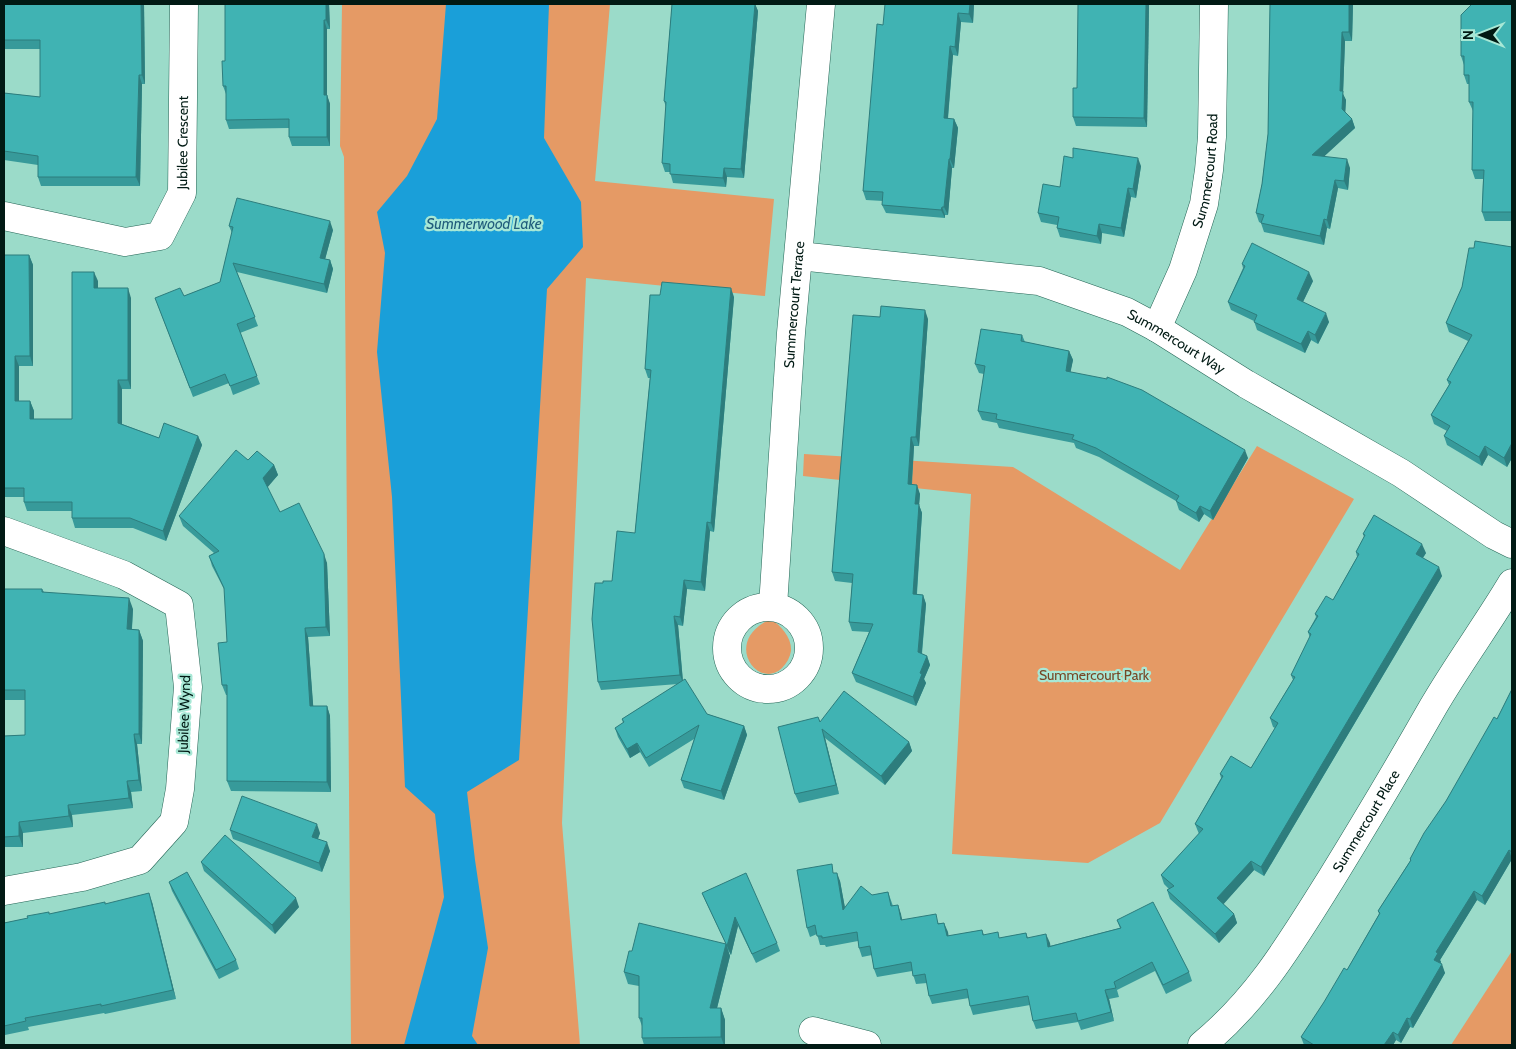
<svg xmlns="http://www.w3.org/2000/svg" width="1516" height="1049" viewBox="0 0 1516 1049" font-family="Cabin,sans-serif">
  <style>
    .green { fill: #e59a65 }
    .water { fill: #1a9fd9 }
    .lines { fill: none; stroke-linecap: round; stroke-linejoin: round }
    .minor-casing { stroke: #256556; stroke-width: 29 }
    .minor { stroke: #fff; stroke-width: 28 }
    .wall { fill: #379a9a }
    .shaded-wall { fill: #2d7d7d }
    .building { fill: #40b3b3; stroke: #2d7d7d }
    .labels { text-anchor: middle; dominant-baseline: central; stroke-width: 4.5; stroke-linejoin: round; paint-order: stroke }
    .street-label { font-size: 14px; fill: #011a14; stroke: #a8e8d6 }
    .park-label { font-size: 14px; fill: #764726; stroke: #a8e8d6 }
    .water-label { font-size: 15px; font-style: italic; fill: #215d7d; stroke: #a8e8d6 }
  </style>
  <rect width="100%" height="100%" fill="#9bdbc9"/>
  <!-- green -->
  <g class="green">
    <polygon points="342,4 610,4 595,181 774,199 765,296 586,278 562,823 580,1045 351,1045 344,157 340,146"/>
    <polygon points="1257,446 1354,499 1160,823 1088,863 952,854 971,494 803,476 804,454 1013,467 1180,570"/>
    <path d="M 771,619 C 781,626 792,638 791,651 C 790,657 787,663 782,668 C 758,691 721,641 771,619 Z"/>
    <polygon points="1512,951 1512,1045 1451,1045"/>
  </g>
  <!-- water -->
  <polygon class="water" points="446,4 549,4 544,138 581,202 583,247 547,289 519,760 467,792 475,860 488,948 472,1036 478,1045 404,1045 444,897 435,814 405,787 392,497 377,352 385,253 377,212 407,176 437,119"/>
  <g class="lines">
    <!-- minor casing -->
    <g class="minor-casing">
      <g id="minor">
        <path id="s1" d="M 4,216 L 125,242 L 160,236 L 182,193 L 184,4"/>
        <path id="s2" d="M 799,256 L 1039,281 L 1127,312 L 1157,328 L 1246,384 L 1401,473 L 1494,535 L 1512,544"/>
        <path id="s3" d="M 1157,328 L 1183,270 L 1204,204 L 1209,170 L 1212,137 L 1214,4"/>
        <polyline points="4,531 124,575 179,605 188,687 180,789 174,822 140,860 82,877 4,891"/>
        <path id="s4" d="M 773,606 L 791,333 L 821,4"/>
        <circle cx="768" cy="648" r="41"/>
        <polyline points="813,1031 867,1045"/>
        <path id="s5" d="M 1202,1045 C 1259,998 1292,941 1331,879 C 1366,822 1400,765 1433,707 C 1458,664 1487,625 1512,583"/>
      </g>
    </g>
    <!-- minor -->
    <use href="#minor" class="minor"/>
  </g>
  <!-- wall -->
  <g class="wall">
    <polygon points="4,4 144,4 145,84 142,84 140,186 41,186 38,177 38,165 4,160 4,93 40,97 40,49 4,49"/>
    <polygon points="225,4 329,4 330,29 327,29 327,95 330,104 330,146 292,146 289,137 289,128 229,129 226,120 226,94 223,86 225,61"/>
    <polygon points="672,4 755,4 758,11 744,178 727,177 726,187 673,183 670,172 665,172 662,163 666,107 664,101"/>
    <polygon points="974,4 973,23 961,22 958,56 953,55 948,119 954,119 958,128 954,168 952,168 948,215 945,215 945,218 886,213 882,205 883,201 866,200 863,191 883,25"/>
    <polygon points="1149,4 1147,127 1076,126 1073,117 1077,88"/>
    <polygon points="1270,4 1353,4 1352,41 1345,41 1343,94 1346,100 1345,112 1352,119 1355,128 1324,156 1350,168 1348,190 1338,188 1330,229 1327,228 1324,245 1264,232 1261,223 1259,222 1256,213 1262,184 1268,134"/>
    <polygon points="1512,4 1512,221 1485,221 1482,212 1483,179 1475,179 1472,170 1473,111 1469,102 1469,84 1467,84 1464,75 1464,65 1461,56"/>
    <polygon points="1073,158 1141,166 1136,198 1131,197 1124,237 1102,233 1101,244 1060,237 1057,228 1057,225 1041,222 1038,213 1060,187"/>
    <polygon points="229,226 333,230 325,259 330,260 333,269 327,293 237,272 258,326 240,333 260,384 233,395 229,383 193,397 155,298 184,296 220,282 232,233"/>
    <polygon points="1512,247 1512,458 1507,467 1488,455 1482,466 1447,445 1444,436 1447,431 1434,424 1431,415 1449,385 1447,380 1468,341 1449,332 1446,323 1462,287 1474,248"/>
    <polygon points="4,255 29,255 33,265 33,366 19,366 19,401 30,401 34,411 34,419 72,419 98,281 98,288 131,298 131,389 122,389 122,424 159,438 198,436 202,445 166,541 133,528 75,528 72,518 72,511 27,511 24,502 24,497 4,497"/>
    <polygon points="1242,264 1313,281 1303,302 1329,322 1318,344 1311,340 1305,353 1257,330 1254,321 1231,310 1228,302 1243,268"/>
    <polygon points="660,295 734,297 714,532 710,531 705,591 687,589 683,626 678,625 683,681 707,714 744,726 747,735 724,800 684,788 681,780 694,739 649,767 640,752 630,758 618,737 615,728 623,723 622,719 678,684 601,690 598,682 603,583 612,581 635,533 650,378 648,378 645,369"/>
    <polygon points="880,317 928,319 919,446 914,446 912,485 920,494 919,505 922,513 917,594 923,595 926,604 922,654 927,656 930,665 924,679 926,683 916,706 856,682 852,673 869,632 852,631 849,622 852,583 835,581 832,572"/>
    <polygon points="1022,335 1025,342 1069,351 1073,360 1070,372 1248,458 1213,520 1204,514 1199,522 1179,510 1176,501 1099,457 1076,448 1074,443 999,428 997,423 982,420 978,411 984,374 979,373 975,364"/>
    <polygon points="248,460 274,465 278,475 267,487 280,512 327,563 330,636 308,637 313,706 327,706 330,716 331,792 231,791 227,781 227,695 226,695 222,685 227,642 225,591 212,566 209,556 214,553 183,526 179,516"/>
    <polygon points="1363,534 1426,553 1423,558 1442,576 1264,876 1254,870 1223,904 1234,914 1237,923 1219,943 1170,899 1167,890 1169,889 1164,884 1161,875 1199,834 1195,824 1221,778 1220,774 1251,768 1275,728 1273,727 1270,718 1293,680 1291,675 1310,638 1308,632 1316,617 1315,614 1333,600 1357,557 1356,552 1364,537"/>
    <polygon points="4,589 42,589 44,592 133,609 132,629 139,630 143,641 142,744 137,744 142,791 131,792 133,808 72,815 73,827 23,833 23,847 4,847 4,736 25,735 25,700 4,700"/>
    <polygon points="1512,689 1512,859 1485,905 1477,900 1440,960 1441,962 1440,964 1445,973 1413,1028 1410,1027 1401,1043 1396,1040 1393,1045 1304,1045 1301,1037 1347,970 1379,914 1378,911 1410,861 1410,859 1497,719"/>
    <polygon points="818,717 820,722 909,742 912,751 885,785 825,738 839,794 799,803 795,794"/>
    <polygon points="230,830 320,833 318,839 330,851 322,872 233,839"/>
    <polygon points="201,862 299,907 275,934 204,871"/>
    <polygon points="835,873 840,881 845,908 872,895 888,892 893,906 898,905 902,920 940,923 944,923 948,936 982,930 984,935 1000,938 1026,933 1028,938 1050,943 1050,946 1120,928 1117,920 1189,972 1192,981 1166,994 1155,971 1117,990 1119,997 1109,999 1114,1021 1081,1030 1078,1022 1036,1029 1033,1021 1030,1005 973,1015 970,1006 969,998 932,1004 929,996 927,983 916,984 912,971 877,977 874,969 872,955 862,957 859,948 858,941 826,947 825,945 820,945 817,934 810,937 807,928"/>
    <polygon points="169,882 236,960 239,969 219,979 172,891"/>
    <polygon points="702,893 777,943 780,951 756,963 738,926 731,955 728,950 730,956 717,1008 721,1008 725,1020 725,1045 644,1045 642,1038 642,1026 639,1018 639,986 628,984 624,972 632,951 726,944 706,902"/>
    <polygon points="152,902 176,999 105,1014 104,1013 28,1027 29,1030 5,1035 4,1031 4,923 50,914 106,904"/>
  </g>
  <!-- shaded-wall -->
  <g class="shaded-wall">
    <polygon points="141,4 144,4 145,84 142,75"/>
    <polygon points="326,4 329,4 330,29 326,20"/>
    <polygon points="755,4 758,11 744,178 741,169"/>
    <polygon points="970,4 974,4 973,23 969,14"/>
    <polygon points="1146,4 1149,4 1147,127 1144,118"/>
    <polygon points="1349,4 1353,4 1352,41 1349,32"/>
    <polygon points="958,13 961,22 958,56 955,47"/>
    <polygon points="324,20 327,29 327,104 324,95"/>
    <polygon points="1342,32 1345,41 1343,94 1346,100 1345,118 1342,109 1340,91"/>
    <polygon points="950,46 953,55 947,127 944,118"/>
    <polygon points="139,75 142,84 140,186 136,177"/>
    <polygon points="327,95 330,104 330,146 327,137"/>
    <polygon points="954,119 958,128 954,168 950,159"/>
    <polygon points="1352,119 1355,128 1316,164 1312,155"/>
    <polygon points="1138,158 1141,166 1136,198 1133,189"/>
    <polygon points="949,159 952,168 948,215 944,207"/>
    <polygon points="1347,159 1350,168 1348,190 1344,181"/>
    <polygon points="724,168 727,177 726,187 723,178"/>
    <polygon points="1335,180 1338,188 1330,229 1327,220"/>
    <polygon points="1128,188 1131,197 1124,237 1121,228"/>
    <polygon points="942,207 945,215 945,218 941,210"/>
    <polygon points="1324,219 1327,228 1324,245 1320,236"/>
    <polygon points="330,221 333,230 323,267 320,258"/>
    <polygon points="1099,224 1102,233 1101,244 1097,236"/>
    <polygon points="29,255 33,265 33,366 30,356"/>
    <polygon points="330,260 333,269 327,293 324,284"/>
    <polygon points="94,272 98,281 98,298 94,288"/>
    <polygon points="1309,272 1313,281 1300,308 1297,299"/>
    <polygon points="128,288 131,298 131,389 128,380"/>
    <polygon points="731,288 734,297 714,532 711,523"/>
    <polygon points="925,310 928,319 919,446 916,437"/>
    <polygon points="1326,313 1329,322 1318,344 1315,335"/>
    <polygon points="1308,331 1311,340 1305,353 1301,344"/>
    <polygon points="1069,351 1073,360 1069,380 1066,371"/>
    <polygon points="15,356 19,366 19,411 15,401"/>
    <polygon points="118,380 122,389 122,432 118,423"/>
    <polygon points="30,401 34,411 34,429 30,419"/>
    <polygon points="198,436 202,445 166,541 163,531"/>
    <polygon points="911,437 914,446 911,493 908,484"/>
    <polygon points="1512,443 1512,458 1507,467 1504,458"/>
    <polygon points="1485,446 1488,455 1482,466 1479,457"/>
    <polygon points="1245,450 1248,458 1213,520 1210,511"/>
    <polygon points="274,465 278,475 267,488 263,478"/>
    <polygon points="917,485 920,494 919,505 922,513 916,603 913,594 915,504"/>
    <polygon points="1200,506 1204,514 1199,522 1196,513"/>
    <polygon points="707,522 710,531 705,591 701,582"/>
    <polygon points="1422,544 1426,553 1419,563 1416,554"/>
    <polygon points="324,554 327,563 330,636 326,627"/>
    <polygon points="1439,567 1442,576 1264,876 1261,867"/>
    <polygon points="684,580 687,589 683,626 680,617"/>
    <polygon points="923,595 926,604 921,661 918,652"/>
    <polygon points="129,598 133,609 131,640 127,629"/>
    <polygon points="674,616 678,625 683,683 680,675"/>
    <polygon points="305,628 308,637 314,716 310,706"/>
    <polygon points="139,630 143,641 142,744 139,734"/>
    <polygon points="927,656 930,665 924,679 926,683 916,706 913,697 920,673"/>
    <polygon points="327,706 330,716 331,792 327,782"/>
    <polygon points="744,726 747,735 724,800 721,791"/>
    <polygon points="822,729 825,738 839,794 836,785"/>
    <polygon points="134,734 137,744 142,791 139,780"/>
    <polygon points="909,742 912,751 885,785 881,776"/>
    <polygon points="637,743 640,752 630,758 627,749"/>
    <polygon points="127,781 131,792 133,808 129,798"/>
    <polygon points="68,805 72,815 73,827 69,816"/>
    <polygon points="19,822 23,833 23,847 19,836"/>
    <polygon points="317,824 320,833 315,846 312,837"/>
    <polygon points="327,842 330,851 322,872 319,863"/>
    <polygon points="1509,850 1512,859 1485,905 1482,896"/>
    <polygon points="1251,861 1254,870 1221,907 1217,898"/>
    <polygon points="837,873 840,881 847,919 843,910"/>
    <polygon points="1474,891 1477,900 1440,960 1441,962 1437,969 1434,960 1436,952"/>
    <polygon points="149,893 152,902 176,999 173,990"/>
    <polygon points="296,898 299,907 275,934 272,925"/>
    <polygon points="898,905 901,914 904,929 901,920"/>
    <polygon points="1234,914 1237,923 1219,943 1215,934"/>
    <polygon points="735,917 738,926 731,955 727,946"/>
    <polygon points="944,923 948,932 950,945 947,936"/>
    <polygon points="1046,934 1050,943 1052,956 1048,947"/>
    <polygon points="726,944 730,956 714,1020 710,1008"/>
    <polygon points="1442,964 1445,973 1413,1028 1410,1019"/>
    <polygon points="1105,990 1109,999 1114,1021 1111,1012"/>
    <polygon points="721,1008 725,1020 725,1045 724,1045 721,1037"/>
    <polygon points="1407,1018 1410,1027 1401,1043 1398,1035"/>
    <polygon points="1393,1032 1396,1040 1393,1045 1384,1045"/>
  </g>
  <!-- building -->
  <g class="building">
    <polygon points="4,4 141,4 142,75 139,75 136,177 38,177 38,156 4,151 4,93 40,97 40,40 4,40"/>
    <polygon points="225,4 326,4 326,20 324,20 324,95 327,95 327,137 289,137 289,119 226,120 226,86 223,86 222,61 225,61"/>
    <polygon points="672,4 755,4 741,169 724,168 723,178 670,174 670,164 662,163 666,102 664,101"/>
    <polygon points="885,4 970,4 969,14 958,13 955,47 950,46 944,118 954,119 950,159 949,159 944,207 942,207 941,210 882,205 883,192 863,191 877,24 883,25"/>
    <polygon points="1078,4 1146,4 1144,118 1073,117 1073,88 1077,88"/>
    <polygon points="1270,4 1349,4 1349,32 1342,32 1340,91 1343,91 1342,109 1352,119 1312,155 1347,159 1344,181 1335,180 1327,220 1324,219 1320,236 1261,223 1264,215 1256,213 1262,184 1268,134"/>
    <polygon points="1472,4 1512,4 1512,212 1482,212 1484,170 1472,170 1473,102 1469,102 1469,75 1464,75 1464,56 1461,56 1461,15"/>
    <polygon points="1073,148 1138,158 1133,189 1128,188 1121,228 1099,224 1097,236 1057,228 1059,217 1038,213 1043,184 1060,187 1064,156 1073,158"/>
    <polygon points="237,198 330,221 320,258 330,260 324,284 233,263 255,317 237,324 257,376 230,386 225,374 190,388 155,298 180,288 184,296 220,282 233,227 229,226"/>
    <polygon points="1475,241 1512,247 1512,443 1504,458 1485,446 1479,457 1444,436 1450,426 1431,415 1451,382 1447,380 1472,335 1446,323 1462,287 1469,248 1474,248"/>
    <polygon points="1252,243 1309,272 1297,299 1326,313 1315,335 1308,331 1301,344 1254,322 1257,315 1228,302 1245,266 1242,264"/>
    <polygon points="4,255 29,255 30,356 15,356 15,401 30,401 30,419 72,419 72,272 94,272 94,288 128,288 128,380 118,380 118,423 159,438 164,423 198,436 163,531 130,518 72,518 72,502 24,502 24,488 4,488"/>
    <polygon points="662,282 731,288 711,523 707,522 701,582 684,580 680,617 674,616 680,675 598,682 592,619 595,583 603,583 603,581 612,581 617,531 635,533 651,370 645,369 650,295 660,295"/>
    <polygon points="881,306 925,310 916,437 911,437 908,484 917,485 915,504 919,504 913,594 923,595 918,652 927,656 920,673 922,674 913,697 852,673 873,624 849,622 853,574 832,572 853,315 880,317"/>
    <polygon points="981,329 1022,335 1021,341 1069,351 1066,371 1107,379 1107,377 1142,390 1245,450 1210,511 1200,506 1196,513 1176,501 1179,496 1096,448 1072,439 1074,435 996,419 997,414 978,411 985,366 975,364"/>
    <polygon points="236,450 248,460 257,451 274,465 263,478 280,512 299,503 324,554 326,627 305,628 310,706 327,706 327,782 227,781 227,685 222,685 218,643 227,642 224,588 209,556 219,551 179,516"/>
    <polygon points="1374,515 1422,544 1416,554 1439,567 1261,867 1251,861 1217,898 1234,914 1215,934 1167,890 1174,886 1161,875 1203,829 1195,824 1223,776 1220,774 1231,756 1251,768 1278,723 1270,718 1295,677 1291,675 1311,634 1308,632 1318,616 1315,614 1326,596 1333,600 1359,554 1356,552 1365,535 1363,534"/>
    <polygon points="4,589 42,589 42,592 129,598 127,629 139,630 139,734 134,734 139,780 127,781 129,798 68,805 69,816 19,822 19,836 4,837 4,736 25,735 25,690 4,690"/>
    <polygon points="685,679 707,714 744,726 721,791 681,780 699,725 646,758 637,743 627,749 615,728 624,722 622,719"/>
    <polygon points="1512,689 1512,852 1509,850 1482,896 1474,891 1436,952 1438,953 1434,960 1442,964 1410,1019 1407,1018 1398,1035 1393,1032 1384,1045 1314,1045 1301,1037 1324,1002 1344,968 1347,970 1380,913 1378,911 1411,860 1410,859 1424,833 1446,801 1494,717 1497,719"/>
    <polygon points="844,691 909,742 881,776 822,729 836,785 795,794 778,727 818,717 820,722"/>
    <polygon points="242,796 317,824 312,837 327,842 319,863 230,830"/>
    <polygon points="225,835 296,898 272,925 201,862"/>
    <polygon points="832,864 833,873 837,873 843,910 861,886 872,895 888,892 891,906 898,905 901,920 936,914 938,924 944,923 947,936 982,930 983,935 998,932 999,938 1026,933 1027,938 1046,934 1048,947 1121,928 1117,920 1153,902 1189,972 1163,985 1152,962 1114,982 1116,988 1105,990 1111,1012 1078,1021 1076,1013 1033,1021 1028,996 970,1006 967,989 929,996 925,974 913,976 911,962 874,969 870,946 859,948 857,932 822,938 822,936 817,936 815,925 807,928 797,870"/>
    <polygon points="187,872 236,960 216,970 169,882"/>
    <polygon points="746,873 777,943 752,954 735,917 727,946 702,893"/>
    <polygon points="149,893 173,990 101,1006 101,1004 25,1018 26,1021 4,1026 4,923 28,918 27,916 49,912 49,914 105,902 105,904"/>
    <polygon points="639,923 726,944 710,1008 721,1008 721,1037 642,1038 642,1018 639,1018 639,976 624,972 629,951 632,951"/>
  </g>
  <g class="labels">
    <!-- street labels -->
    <g class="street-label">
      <text stroke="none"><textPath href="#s1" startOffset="258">Jubilee Crescent</textPath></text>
      <text stroke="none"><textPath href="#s3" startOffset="166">Summercourt Road</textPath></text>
      <text stroke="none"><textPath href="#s4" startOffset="302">Summercourt Terrace</textPath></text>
      <text stroke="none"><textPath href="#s2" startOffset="392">Summercourt Way</textPath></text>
      <text transform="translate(184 714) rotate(-88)">Jubilee Wynd</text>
      <text stroke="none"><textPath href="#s5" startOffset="279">Summercourt Place</textPath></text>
    </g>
    <!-- park labels -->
    <g class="park-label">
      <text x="1094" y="675">Summercourt Park</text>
    </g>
    <!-- water labels -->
    <g class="water-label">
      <text x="484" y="224">Summerwood Lake</text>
    </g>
  </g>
  <!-- border -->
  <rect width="1516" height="1049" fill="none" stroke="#011a14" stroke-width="10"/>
  <!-- north arrow -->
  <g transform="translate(1481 35) rotate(270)" stroke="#a8e8d6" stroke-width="4" paint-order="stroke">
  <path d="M0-4L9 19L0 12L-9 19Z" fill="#011a14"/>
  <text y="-8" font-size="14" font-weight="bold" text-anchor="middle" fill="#011a14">N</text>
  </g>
</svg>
